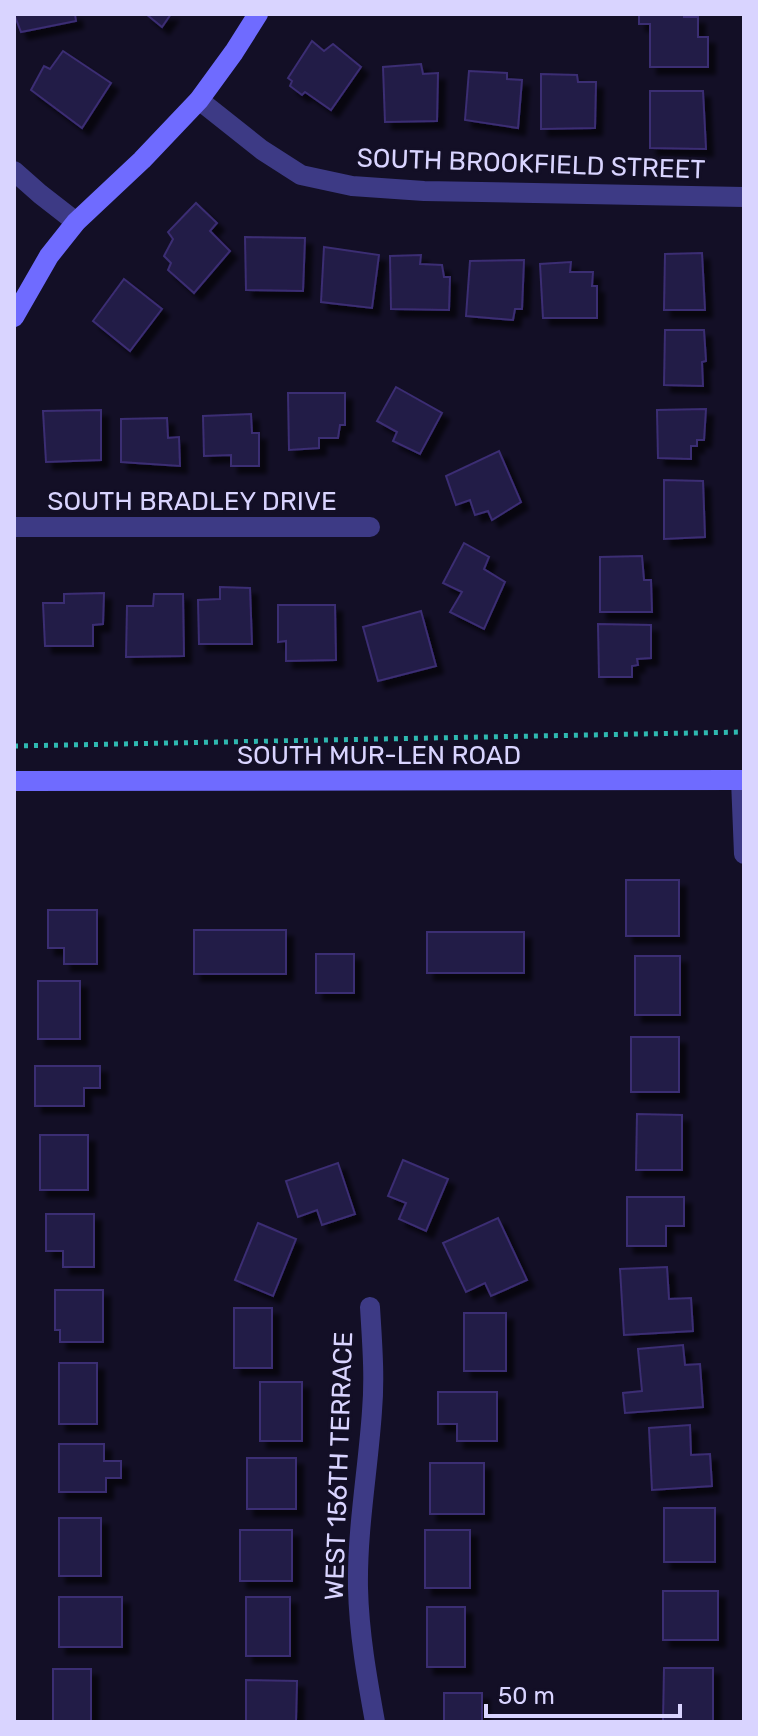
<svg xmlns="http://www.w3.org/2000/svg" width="758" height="1736" viewBox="0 0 758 1736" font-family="Rubik,sans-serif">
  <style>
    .building { fill: #241b47; stroke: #3b2d73; stroke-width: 2; filter: url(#shadow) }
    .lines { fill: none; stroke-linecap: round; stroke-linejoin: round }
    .path { stroke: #2fb8b0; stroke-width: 5; stroke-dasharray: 4 6; stroke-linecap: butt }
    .street { stroke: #3d3a85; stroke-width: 20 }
    .secondary { stroke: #6f6bff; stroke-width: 20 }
    .labels { text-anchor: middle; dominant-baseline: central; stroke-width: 6; stroke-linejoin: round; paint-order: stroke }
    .street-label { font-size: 26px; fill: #d9d4ff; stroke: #130f26 }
  </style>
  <defs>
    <filter id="shadow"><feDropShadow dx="7" dy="7" stdDeviation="2" flood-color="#0009"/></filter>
  </defs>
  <rect width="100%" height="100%" fill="#130f26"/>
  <!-- building -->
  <g class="building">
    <polygon points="14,14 75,14 76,21 21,32"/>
    <polygon points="146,14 171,14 162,27"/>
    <polygon points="639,14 684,14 684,17 698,17 698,37 708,37 708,67 650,67 650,24 639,24"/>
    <polygon points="312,41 324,51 333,44 361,67 331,110 305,92 302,95 290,86 292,81 288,78"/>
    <polygon points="63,51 111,83 82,128 31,90 44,66 50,69"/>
    <polygon points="421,64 423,74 438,73 437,121 385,122 383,67"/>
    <polygon points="469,71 507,73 507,79 522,80 518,128 465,120"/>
    <polygon points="541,74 577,75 578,82 596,82 595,128 541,129"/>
    <polygon points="650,91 703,91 706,149 650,148"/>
    <polygon points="196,203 217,223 210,231 230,251 194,293 168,270 171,263 164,256 173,239 168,232"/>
    <polygon points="245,237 305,238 303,291 246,290"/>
    <polygon points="324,247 379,255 372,308 321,302"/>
    <polygon points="702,253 705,310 664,310 665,254"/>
    <polygon points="421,255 420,264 442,265 444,277 450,277 449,310 391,309 390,256"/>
    <polygon points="524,260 522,309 515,309 513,320 466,316 470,261"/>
    <polygon points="571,262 570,272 593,272 592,286 597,286 597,318 543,318 540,264"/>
    <polygon points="124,279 162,309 130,351 93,321"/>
    <polygon points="665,330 704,330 706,361 702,362 703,386 664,385"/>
    <polygon points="396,387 442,413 420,454 393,441 397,432 377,421"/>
    <polygon points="288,393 345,393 345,425 340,425 338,438 319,438 319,448 289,450"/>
    <polygon points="706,409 704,440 697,440 697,446 691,446 691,459 658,458 657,410"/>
    <polygon points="101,410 101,460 46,462 43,411"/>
    <polygon points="251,414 252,433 259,433 259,466 231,466 231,455 204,456 203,416"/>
    <polygon points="167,418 168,438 179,437 180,466 121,462 121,419"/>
    <polygon points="499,451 521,502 492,520 488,511 475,515 470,500 456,505 446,476"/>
    <polygon points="664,480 703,481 705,537 664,539"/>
    <polygon points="464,543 489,557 484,569 505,582 484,629 450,612 462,592 443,583"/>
    <polygon points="642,556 644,580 651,580 652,612 600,612 600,557"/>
    <polygon points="220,587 250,588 252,644 199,644 198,600 220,599"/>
    <polygon points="104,593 103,624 93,625 93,646 45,646 43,603 64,603 64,594"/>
    <polygon points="154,594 183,594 184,656 126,657 127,606 153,606"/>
    <polygon points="278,605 335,605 336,660 286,661 286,641 278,642"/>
    <polygon points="421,611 436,666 378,681 363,627"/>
    <polygon points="598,624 651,625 651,658 637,659 638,665 632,666 632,677 599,677"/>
    <rect x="626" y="880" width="53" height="56"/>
    <polygon points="48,910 97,910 97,964 64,964 64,948 48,948"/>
    <rect x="194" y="930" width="92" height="44"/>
    <rect x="427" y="932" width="97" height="41"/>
    <rect x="316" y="954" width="38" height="39"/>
    <rect x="635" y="956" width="45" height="59"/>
    <rect x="38" y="981" width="42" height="58"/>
    <rect x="631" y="1037" width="48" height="55"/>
    <polygon points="35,1066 100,1066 100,1088 84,1088 84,1106 35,1106"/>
    <polygon points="637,1114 682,1115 682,1170 636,1170"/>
    <rect x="40" y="1135" width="48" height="55"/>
    <polygon points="403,1160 448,1179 426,1231 399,1219 406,1203 388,1196"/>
    <polygon points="338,1163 355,1214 322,1225 317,1210 298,1217 286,1181"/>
    <polygon points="627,1197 684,1197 684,1226 666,1226 666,1246 627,1246"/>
    <polygon points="46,1214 94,1214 94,1267 63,1267 63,1251 46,1251"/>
    <polygon points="498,1218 527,1280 491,1296 485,1283 466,1292 443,1243"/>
    <polygon points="258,1223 296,1239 273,1296 235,1280"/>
    <polygon points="667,1267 669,1299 691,1298 693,1331 624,1335 620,1269"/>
    <polygon points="55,1290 103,1290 103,1342 60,1342 60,1330 55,1330"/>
    <rect x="234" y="1308" width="38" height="60"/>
    <rect x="464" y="1313" width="42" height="58"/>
    <polygon points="683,1345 685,1365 700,1364 703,1407 625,1413 623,1393 642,1391 638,1349"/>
    <rect x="59" y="1363" width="38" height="61"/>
    <rect x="260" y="1382" width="42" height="59"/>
    <polygon points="438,1392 497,1392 497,1441 457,1441 457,1424 438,1424"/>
    <polygon points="690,1425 691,1455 710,1454 712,1486 652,1490 649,1428"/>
    <polygon points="59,1444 104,1444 104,1461 121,1461 121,1478 106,1478 106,1492 59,1492"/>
    <rect x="247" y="1458" width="49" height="51"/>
    <rect x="430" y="1463" width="54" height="51"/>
    <rect x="664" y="1508" width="51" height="54"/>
    <rect x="59" y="1518" width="42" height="58"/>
    <rect x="240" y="1530" width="52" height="51"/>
    <rect x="425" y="1530" width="45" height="58"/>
    <rect x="663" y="1591" width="55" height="49"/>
    <rect x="59" y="1597" width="63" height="50"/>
    <rect x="246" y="1597" width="44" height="59"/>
    <rect x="427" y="1607" width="38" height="60"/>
    <polygon points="664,1668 713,1668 713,1722 663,1722"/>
    <rect x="53" y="1669" width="38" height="53"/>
    <polygon points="246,1680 297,1681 296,1722 246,1722"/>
    <rect x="444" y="1693" width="38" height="29"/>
  </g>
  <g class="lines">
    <!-- path -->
    <polyline class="path" points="14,746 744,732"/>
    <!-- street -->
    <g class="street">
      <polyline points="199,100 262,150 301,175 352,186 424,191 744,197"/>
      <polyline points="14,171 40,194 76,222"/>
      <polyline points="14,527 370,527"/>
      <polyline points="741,780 744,854"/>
      <path d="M 370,1307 C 372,1341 375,1376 372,1411 C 368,1470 357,1529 358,1588 C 359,1633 367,1678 375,1722"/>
    </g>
    <!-- secondary -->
    <g class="secondary">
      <polyline points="14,317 49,256 76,222 142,160 199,100 234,52 258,14"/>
      <polyline points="14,781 744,780"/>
    </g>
  </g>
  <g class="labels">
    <!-- street labels -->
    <g class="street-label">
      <text transform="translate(531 164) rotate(2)">SOUTH BROOKFIELD STREET</text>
      <text x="192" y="501">SOUTH BRADLEY DRIVE</text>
      <text x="379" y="755">SOUTH MUR-LEN ROAD</text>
      <text transform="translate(339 1466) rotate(-88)">WEST 156TH TERRACE</text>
    </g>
  </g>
  <!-- border -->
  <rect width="758" height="1736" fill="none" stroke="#d9d4ff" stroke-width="32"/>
  <!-- scale -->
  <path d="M486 1704v12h194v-12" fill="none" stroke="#d9d4ff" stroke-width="4"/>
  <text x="498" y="1704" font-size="24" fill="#d9d4ff" stroke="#130f26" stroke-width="6" paint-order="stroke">50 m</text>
</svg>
